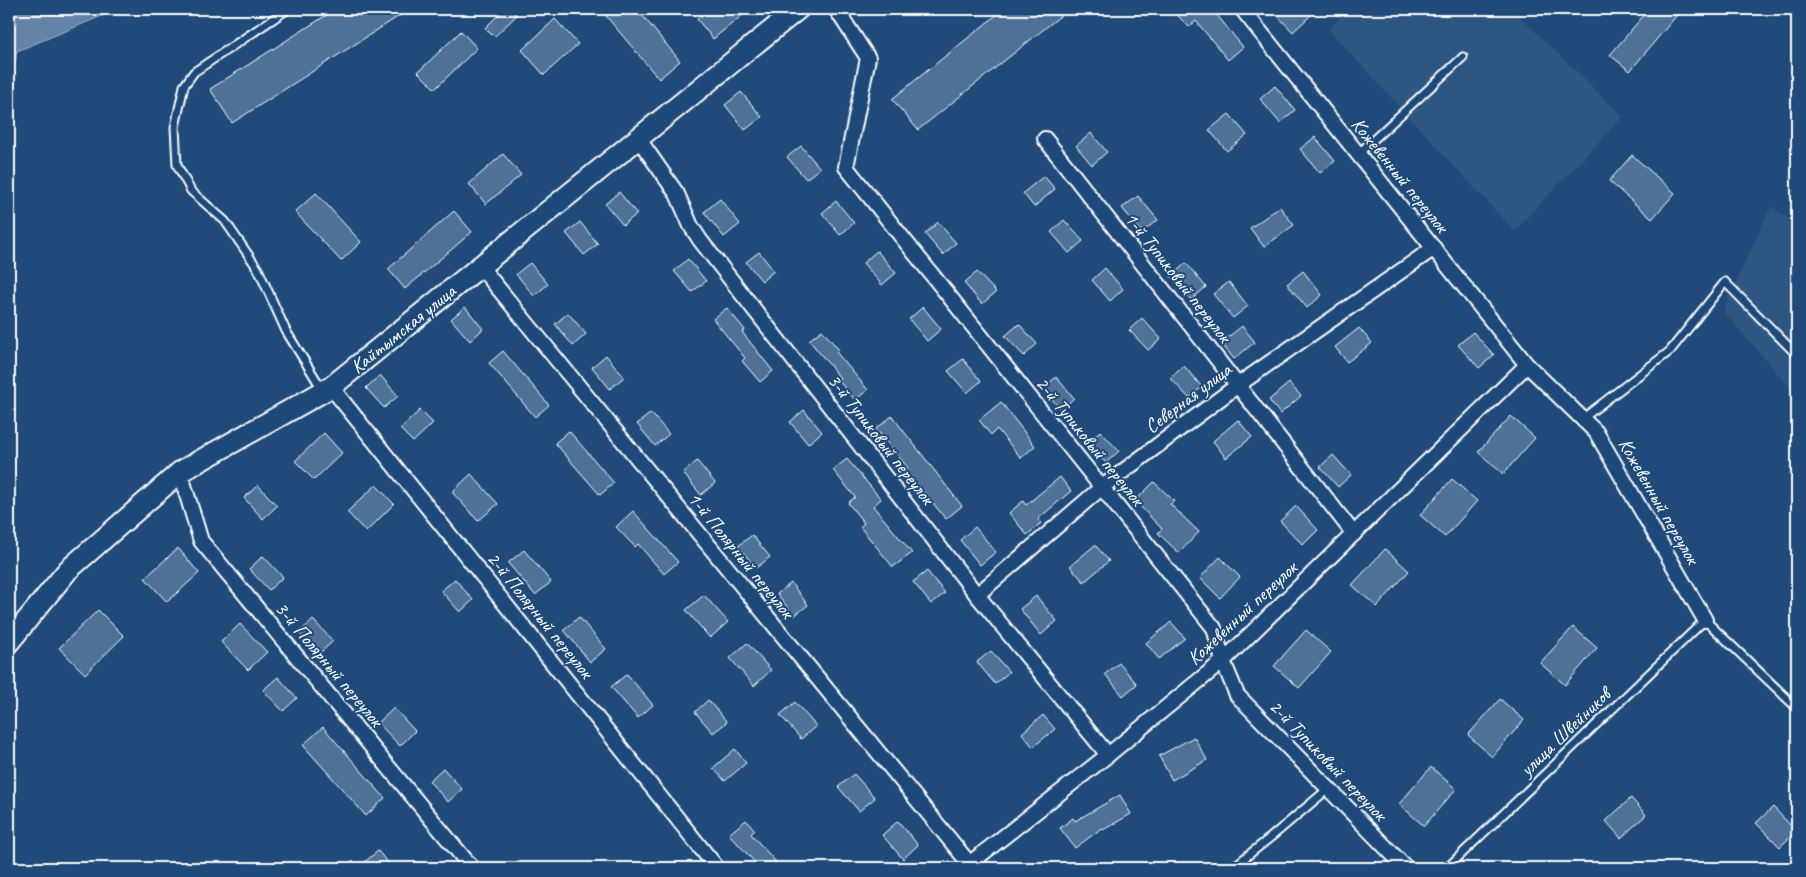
<svg xmlns="http://www.w3.org/2000/svg" width="1806" height="877" viewBox="0 0 1806 877" font-family="Caveat,sans-serif">
  <style>
    .built { fill: #2e5683 }
    .water { fill: #6583a4; stroke: #a3b5c8 }
    .building { fill: #507197; stroke: #fff }
    .lines { fill: none; stroke-linecap: round; stroke-linejoin: round }
    .lane-casing { stroke: #fff; stroke-width: 11 }
    .street-casing { stroke: #fff; stroke-width: 18 }
    .secondary-casing { stroke: #fff; stroke-width: 24 }
    .lane { stroke: #1f4a7a; stroke-width: 7 }
    .street { stroke: #1f4a7a; stroke-width: 14 }
    .secondary { stroke: #1f4a7a; stroke-width: 20 }
    .labels { text-anchor: middle; dominant-baseline: central; stroke-width: 4; stroke-linejoin: round; paint-order: stroke }
    .street-label { font-size: 20px; fill: #fff; stroke: #1f4a7a }
  </style>
  <rect width="100%" height="100%" fill="#1f4a7a"/>
  <filter id="ink" filterUnits="userSpaceOnUse"><feTurbulence type="fractalNoise" baseFrequency=".02" numOctaves="2"/><feDisplacementMap in="SourceGraphic" scale="10" xChannelSelector="R" yChannelSelector="G"/><feConvolveMatrix kernelMatrix="1 2 1 2 8 2 1 2 1" color-interpolation-filters="sRGB"/></filter>
  <g filter="url(#ink)">
    <!-- built -->
    <g class="built">
      <polygon points="1349,9 1512,9 1623,117 1514,231 1328,29"/>
      <polygon points="1771,206 1797,226 1797,396 1723,311"/>
    </g>
    <!-- water -->
    <polygon class="water" points="9,9 119,9 17,51 9,97"/>
    <!-- building -->
    <g class="building">
      <polygon points="336,9 410,9 232,123 210,89"/>
      <polygon points="504,9 511,9 517,15 494,37 485,28"/>
      <polygon points="614,9 637,9 680,61 659,79 606,16"/>
      <polygon points="710,9 750,9 713,39 697,19"/>
      <polygon points="1004,9 1069,9 918,130 892,99"/>
      <polygon points="1171,9 1212,9 1243,47 1228,60 1196,21 1189,27"/>
      <polygon points="1271,9 1305,9 1311,15 1293,32"/>
      <polygon points="1649,9 1682,9 1630,71 1610,55"/>
      <polygon points="555,19 578,44 544,75 522,50"/>
      <polygon points="461,31 477,48 435,89 418,72"/>
      <polygon points="1275,86 1295,110 1280,123 1260,99"/>
      <polygon points="741,92 762,117 745,130 725,105"/>
      <polygon points="1229,114 1247,135 1227,151 1209,130"/>
      <polygon points="1091,133 1107,152 1092,165 1076,146"/>
      <polygon points="1315,137 1335,161 1320,173 1300,149"/>
      <polygon points="801,146 820,168 806,179 787,157"/>
      <polygon points="503,154 521,175 486,204 469,184"/>
      <polygon points="1632,155 1675,193 1652,219 1609,181"/>
      <polygon points="1044,176 1055,189 1034,207 1023,193"/>
      <polygon points="619,192 637,214 623,225 605,204"/>
      <polygon points="316,193 361,242 341,261 295,212"/>
      <polygon points="1138,196 1158,220 1142,232 1122,208"/>
      <polygon points="720,199 740,224 724,237 704,212"/>
      <polygon points="836,201 854,223 840,235 822,213"/>
      <polygon points="1280,207 1294,225 1264,247 1250,228"/>
      <polygon points="454,211 472,232 405,289 388,269"/>
      <polygon points="1064,220 1083,241 1069,253 1051,232"/>
      <polygon points="580,222 598,244 584,255 566,233"/>
      <polygon points="938,222 956,243 943,255 925,234"/>
      <polygon points="877,251 896,273 882,285 863,263"/>
      <polygon points="759,252 774,271 762,281 746,262"/>
      <polygon points="688,259 706,281 692,292 674,271"/>
      <polygon points="530,263 548,284 534,296 516,274"/>
      <polygon points="1186,263 1206,287 1191,300 1171,276"/>
      <polygon points="1105,268 1123,289 1110,301 1092,280"/>
      <polygon points="1303,271 1322,295 1307,308 1287,284"/>
      <polygon points="977,272 996,292 982,304 964,283"/>
      <polygon points="1229,282 1248,306 1233,318 1213,294"/>
      <polygon points="465,307 483,329 470,341 451,319"/>
      <polygon points="923,307 941,329 927,341 909,319"/>
      <polygon points="727,308 745,330 742,332 773,371 760,382 742,361 745,358 713,319"/>
      <polygon points="568,313 586,334 573,346 555,324"/>
      <polygon points="1142,318 1161,339 1148,350 1129,330"/>
      <polygon points="1019,324 1037,344 1024,356 1005,336"/>
      <polygon points="1242,326 1255,342 1234,359 1221,343"/>
      <polygon points="1359,328 1372,343 1347,362 1335,347"/>
      <polygon points="822,330 839,350 836,352 868,390 855,400 838,380 840,378 809,340"/>
      <polygon points="1473,332 1494,355 1479,368 1458,345"/>
      <polygon points="503,351 549,405 535,417 489,363"/>
      <polygon points="606,355 624,377 610,389 592,367"/>
      <polygon points="963,359 981,381 967,393 948,371"/>
      <polygon points="1184,366 1202,387 1189,398 1170,378"/>
      <polygon points="380,375 398,396 384,408 366,388"/>
      <polygon points="1056,377 1074,398 1061,410 1043,389"/>
      <polygon points="1289,383 1301,396 1280,414 1269,400"/>
      <polygon points="1001,402 1035,446 1021,458 997,429 991,435 979,420"/>
      <polygon points="420,410 433,423 413,442 400,429"/>
      <polygon points="804,410 822,432 808,444 790,422"/>
      <polygon points="651,413 669,434 655,446 637,424"/>
      <polygon points="892,416 962,506 946,519 917,484 913,487 902,473 908,468 876,429"/>
      <polygon points="1511,416 1535,438 1503,474 1478,452"/>
      <polygon points="1238,420 1252,437 1226,458 1213,441"/>
      <polygon points="569,431 614,483 600,495 555,443"/>
      <polygon points="1100,431 1119,451 1106,463 1087,443"/>
      <polygon points="324,433 342,453 314,480 295,461"/>
      <polygon points="1333,455 1351,475 1338,487 1320,467"/>
      <polygon points="847,459 881,499 873,506 912,553 893,567 860,527 864,523 848,503 855,497 833,470"/>
      <polygon points="697,461 715,483 701,495 683,473"/>
      <polygon points="471,474 498,504 478,521 452,492"/>
      <polygon points="1060,477 1071,491 1038,519 1041,523 1027,535 1009,513 1023,501 1026,505"/>
      <polygon points="1452,479 1477,501 1445,537 1420,515"/>
      <polygon points="1154,482 1174,501 1170,504 1199,532 1179,553 1158,533 1162,529 1135,501"/>
      <polygon points="258,485 277,506 263,519 244,498"/>
      <polygon points="376,485 394,504 366,532 347,512"/>
      <polygon points="1296,506 1318,530 1303,545 1280,521"/>
      <polygon points="633,511 678,562 664,574 638,544 635,547 616,527"/>
      <polygon points="975,527 996,552 980,565 960,540"/>
      <polygon points="752,535 770,557 756,568 738,546"/>
      <polygon points="1095,545 1109,561 1084,582 1070,566"/>
      <polygon points="178,548 199,573 167,602 145,578"/>
      <polygon points="1385,549 1409,571 1377,607 1352,585"/>
      <polygon points="524,550 551,582 535,595 508,563"/>
      <polygon points="263,556 283,577 269,590 249,569"/>
      <polygon points="1220,557 1240,577 1220,598 1200,578"/>
      <polygon points="927,571 945,593 931,604 913,582"/>
      <polygon points="455,579 473,600 460,612 441,591"/>
      <polygon points="791,583 808,605 794,616 777,594"/>
      <polygon points="704,595 728,622 710,638 686,610"/>
      <polygon points="1036,596 1057,621 1041,635 1020,609"/>
      <polygon points="98,610 124,636 85,674 59,648"/>
      <polygon points="579,617 606,649 590,662 564,630"/>
      <polygon points="313,620 333,641 319,654 299,633"/>
      <polygon points="1171,622 1185,638 1159,659 1146,643"/>
      <polygon points="240,624 267,652 248,670 221,642"/>
      <polygon points="1573,627 1597,648 1565,685 1540,663"/>
      <polygon points="1306,630 1331,652 1299,688 1274,666"/>
      <polygon points="747,643 771,670 754,686 730,658"/>
      <polygon points="991,651 1009,672 995,684 977,662"/>
      <polygon points="1119,663 1137,684 1123,696 1105,674"/>
      <polygon points="627,674 653,705 638,718 611,687"/>
      <polygon points="278,677 297,698 283,711 263,690"/>
      <polygon points="1500,699 1524,720 1492,757 1468,735"/>
      <polygon points="708,700 727,722 713,733 695,712"/>
      <polygon points="795,702 816,726 801,739 780,715"/>
      <polygon points="394,708 415,731 400,746 378,723"/>
      <polygon points="1043,715 1055,729 1033,747 1022,733"/>
      <polygon points="323,727 385,798 366,816 303,745"/>
      <polygon points="1194,737 1207,760 1172,780 1159,756"/>
      <polygon points="735,749 746,763 725,781 713,768"/>
      <polygon points="1431,767 1456,789 1424,826 1399,804"/>
      <polygon points="443,768 462,789 448,802 429,781"/>
      <polygon points="854,774 875,798 859,811 838,787"/>
      <polygon points="1120,795 1131,814 1103,830 1102,828 1075,848 1060,828 1073,818 1075,821"/>
      <polygon points="1631,798 1646,815 1621,838 1606,821"/>
      <polygon points="1773,807 1796,831 1780,847 1756,823"/>
      <polygon points="746,820 755,830 751,834 776,862 769,868 760,868 729,834"/>
      <polygon points="898,821 918,845 903,859 882,835"/>
      <polygon points="378,851 392,868 357,868"/>
    </g>
    <g class="lines">
      <!-- lane casing -->
      <g class="lane-casing">
        <g id="lane">
          <polyline points="288,9 194,72 184,86 175,127 177,165 191,191 225,221 258,269 286,331 322,389"/>
          <polyline points="1358,154 1463,57"/>
          <polyline points="1582,419 1670,351 1725,282 1797,355"/>
          <polyline points="1232,868 1271,837 1328,789"/>
          <polyline points="1447,868 1705,620 1797,708"/>
        </g>
      </g>
      <!-- street casing -->
      <g class="street-casing">
        <g id="street">
          <polyline points="836,9 868,58 846,167 1214,628 1223,661 1237,695 1406,868"/>
          <polyline points="1242,9 1527,365 1596,432 1705,620"/>
          <polyline points="638,138 677,194 691,226 700,240 977,595 1108,755"/>
          <polyline points="1045,139 1354,534"/>
          <polyline points="480,266 973,868"/>
          <polyline points="331,387 717,868"/>
          <polyline points="180,472 201,541 472,868"/>
          <polyline points="977,595 1101,488 1238,385 1434,248"/>
          <polyline points="964,868 1108,755 1223,661 1527,365"/>
        </g>
      </g>
      <!-- secondary casing -->
      <g class="secondary-casing">
        <polyline id="secondary" points="9,642 68,570 180,472 331,387 798,9"/>
      </g>
      <!-- lane -->
      <use href="#lane" class="lane"/>
      <!-- street -->
      <use href="#street" class="street"/>
      <!-- secondary -->
      <use href="#secondary" class="secondary"/>
    </g>
  </g>
  <g class="labels">
    <!-- street labels -->
    <g class="street-label">
      <text transform="translate(1400 175) rotate(51)">Кожевенный переулок</text>
      <text transform="translate(1178 277) rotate(52)">1-й Тупиковый переулок</text>
      <text transform="translate(403 329) rotate(-39)">Кайтымская улица</text>
      <text transform="translate(1188 398) rotate(-37)">Северная улица</text>
      <text transform="translate(881 439) rotate(52)">3-й Тупиковый переулок</text>
      <text transform="translate(1090 441) rotate(51)">2-й Тупиковый переулок</text>
      <text transform="translate(1659 501) rotate(60)">Кожевенный переулок</text>
      <text transform="translate(741 555) rotate(51)">1-й Полярный переулок</text>
      <text transform="translate(1242 613) rotate(-43)">Кожевенный переулок</text>
      <text transform="translate(540 615) rotate(51)">2-й Полярный переулок</text>
      <text transform="translate(329 664) rotate(50)">3-й Полярный переулок</text>
      <text transform="translate(1565 732) rotate(-44)">улица Швейников</text>
      <text transform="translate(1328 760) rotate(46)">2-й Тупиковый переулок</text>
    </g>
  </g>
  <!-- margin -->
  <rect width="1806" height="877" fill="none" stroke="#1f4a7a" stroke-width="30"/>
  <rect x="15" y="15" width="1776" height="847" fill="none" stroke="#fff" stroke-width="2" filter="url(#ink)"/>
</svg>
